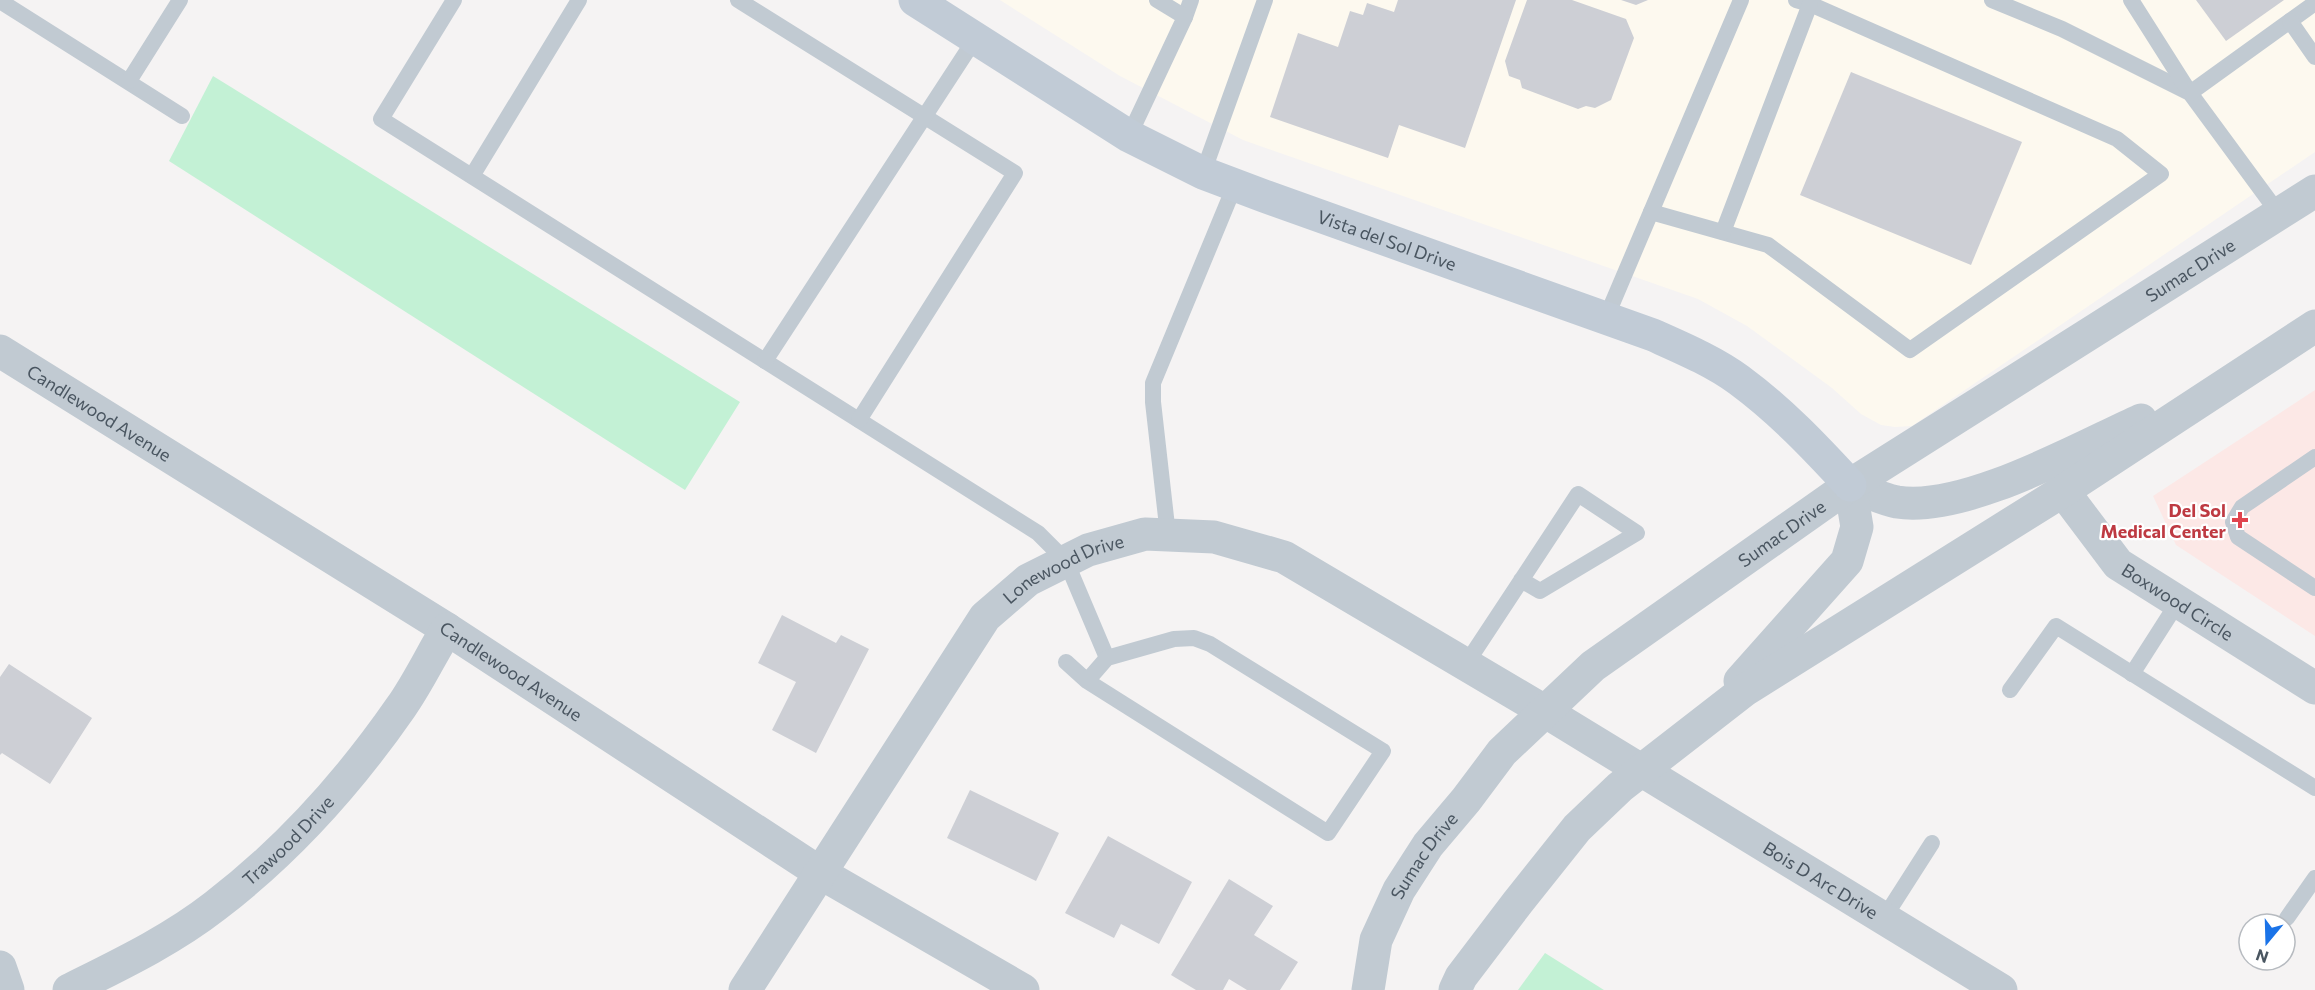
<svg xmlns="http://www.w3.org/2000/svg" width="2315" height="990" viewBox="0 0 2315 990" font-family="Commissioner,sans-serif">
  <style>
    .commercial { fill: #fdf9ef }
    .medical { fill: #fce8e6 }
    .green { fill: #c3f1d5 }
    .building { fill: #cdcfd5 }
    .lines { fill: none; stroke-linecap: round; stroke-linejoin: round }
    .service { stroke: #c1cad2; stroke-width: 16 }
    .minor { stroke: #c1cad2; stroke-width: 33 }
    .tertiary { stroke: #c1cad2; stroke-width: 33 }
    .secondary { stroke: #c1cbd6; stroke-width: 33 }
    .health-dot { fill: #e0444e; stroke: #fff; stroke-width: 2 }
    .labels { text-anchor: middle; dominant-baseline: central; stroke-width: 4.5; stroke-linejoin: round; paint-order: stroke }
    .street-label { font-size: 18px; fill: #4a5661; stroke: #fff }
    .health-label { font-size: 18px; font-weight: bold; fill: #be3a42; stroke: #fff; text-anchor: end }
  </style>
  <rect width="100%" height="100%" fill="#f5f3f3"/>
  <!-- commercial -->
  <polygon class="commercial" points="1000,0 2315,0 2315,152 1912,426 1895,427 1881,425 1861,414 1832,388 1747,326 1698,299 1243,140 1120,76"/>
  <!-- medical -->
  <polygon class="medical" points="2315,390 2315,636 2176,545 2153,496"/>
  <!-- green -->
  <g class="green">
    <polygon points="213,76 740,402 685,490 169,161"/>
    <polygon points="1545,953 1604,990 1518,990"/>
  </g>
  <!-- building -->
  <g class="building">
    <polygon points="1398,0 1516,0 1465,148 1399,125 1388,158 1270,117 1298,33 1338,47 1350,11 1363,15 1367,3 1394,12"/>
    <polygon points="1527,0 1572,0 1626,19 1634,38 1611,100 1595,108 1586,106 1578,109 1522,88 1520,80 1509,76 1505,61"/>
    <polygon points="1621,0 1648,0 1636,5"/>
    <polygon points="2196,0 2284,0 2226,41"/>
    <polygon points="1851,72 2022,142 1971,265 1800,195"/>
    <polygon points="782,615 836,643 841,635 869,649 816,753 772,730 796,682 758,663"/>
    <polygon points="9,664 92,718 50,784 2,753 0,755 0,677"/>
    <polygon points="970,790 1059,833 1036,881 947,838"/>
    <polygon points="1108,836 1192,882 1159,944 1121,924 1114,938 1065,913"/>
    <polygon points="1229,879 1273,906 1254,935 1298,962 1280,990 1247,990 1229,979 1223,990 1196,990 1171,975"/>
  </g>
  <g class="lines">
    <!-- service -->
    <g class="service">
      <polyline points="454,0 381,119 1038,533 1066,561 1107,658"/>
      <polyline points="738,0 1015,173 859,420"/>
      <polyline points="1992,0 2062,29 2190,93 2279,214"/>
      <polyline points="2131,0 2190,93 2315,3"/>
      <polyline points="0,1 182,116"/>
      <polyline points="1185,17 1191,0"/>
      <polyline points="2290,21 2315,57"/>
      <polyline points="129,81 180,0"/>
      <polyline points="1129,136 1185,17 1157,0"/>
      <polyline points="1203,173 1265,0"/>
      <polyline points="472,176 579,0"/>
      <polyline points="1651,212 1768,245 1910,350 2161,174 2117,139 1810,4 1796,0"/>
      <polyline points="1723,232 1810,4"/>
      <polyline points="1606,318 1741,0"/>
      <polyline points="765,361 975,39"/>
      <polyline points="2315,457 2242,507 2233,522 2238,537 2315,588"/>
      <polyline points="1168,535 1153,402 1153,383 1235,185"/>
      <polyline points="1066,662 1087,681 1328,833 1383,751 1210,644 1194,638 1174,639 1107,658 1087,681"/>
      <polyline points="1466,664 1578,494 1637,533 1540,591 1521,580"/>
      <polyline points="2132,674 2178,602"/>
      <polyline points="2010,690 2056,626 2315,788"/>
      <polyline points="1884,918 1932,843"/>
      <polyline points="2287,918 2315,878"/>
    </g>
    <!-- minor -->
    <g class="minor">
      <path id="s1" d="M 0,351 L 447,629 L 822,874 L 1023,990"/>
      <path id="s2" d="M 2063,491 L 2118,564 L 2315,688"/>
      <polyline points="0,967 8,990"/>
      <path id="s3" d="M 69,990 C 119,965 170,941 215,906 C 287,851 349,782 401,707 C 418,683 431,655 447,629"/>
      <path id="s4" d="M 745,990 L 985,617 L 1028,580 L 1088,550 L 1145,534 L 1214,537 L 1284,557 L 1546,712"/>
    </g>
    <!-- tertiary -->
    <g class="tertiary">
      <path d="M 1850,485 C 1865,491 1882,499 1897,502 C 1964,513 2079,448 2141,420"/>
      <polyline points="1740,681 1847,561 1857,527 1850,485"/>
      <path id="s5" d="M 1546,712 L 2001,990"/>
      <path id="s6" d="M 1368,990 L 1376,940 L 1399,890 L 1428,845 L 1466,800 L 1502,752 L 1593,666 L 1850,485 L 2315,191"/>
      <polyline points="1455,990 1461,977 1518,902 1577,828 1620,787 1745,690 2063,491 2315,326"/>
    </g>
    <!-- secondary -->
    <path class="secondary" id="s7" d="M 915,0 L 1129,136 L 1203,173 L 1264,196 L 1653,335 C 1682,348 1713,361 1739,380 C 1781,411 1815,447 1850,485"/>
  </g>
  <!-- markers -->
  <path class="health-dot" d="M2237 511h6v6h6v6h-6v6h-6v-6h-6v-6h6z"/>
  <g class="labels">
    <!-- street labels -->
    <g class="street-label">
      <text stroke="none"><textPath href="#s7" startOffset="532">Vista del Sol Drive</textPath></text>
      <text stroke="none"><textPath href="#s6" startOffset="1120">Sumac Drive</textPath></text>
      <text stroke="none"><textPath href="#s1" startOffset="117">Candlewood Avenue</textPath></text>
      <text stroke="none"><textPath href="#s6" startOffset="634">Sumac Drive</textPath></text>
      <text stroke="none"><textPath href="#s4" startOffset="537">Lonewood Drive</textPath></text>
      <text stroke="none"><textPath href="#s2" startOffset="162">Boxwood Circle</textPath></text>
      <text stroke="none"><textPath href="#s1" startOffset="603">Candlewood Avenue</textPath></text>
      <text stroke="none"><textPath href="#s3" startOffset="267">Trawood Drive</textPath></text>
      <text stroke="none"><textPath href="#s6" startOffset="148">Sumac Drive</textPath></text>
      <text stroke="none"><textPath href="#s5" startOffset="322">Bois D Arc Drive</textPath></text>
    </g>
    <!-- health labels -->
    <g class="health-label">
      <text x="2226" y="510">Del Sol<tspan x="2226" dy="21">Medical Center</tspan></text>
    </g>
  </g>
  <!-- north arrow -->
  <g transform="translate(2267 942) rotate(199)"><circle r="28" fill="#ffffff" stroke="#b7bbc0" stroke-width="1.5"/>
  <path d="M0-4.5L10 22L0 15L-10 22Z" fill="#1a73e8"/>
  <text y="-9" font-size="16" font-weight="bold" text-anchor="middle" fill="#4a5661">N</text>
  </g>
</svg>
